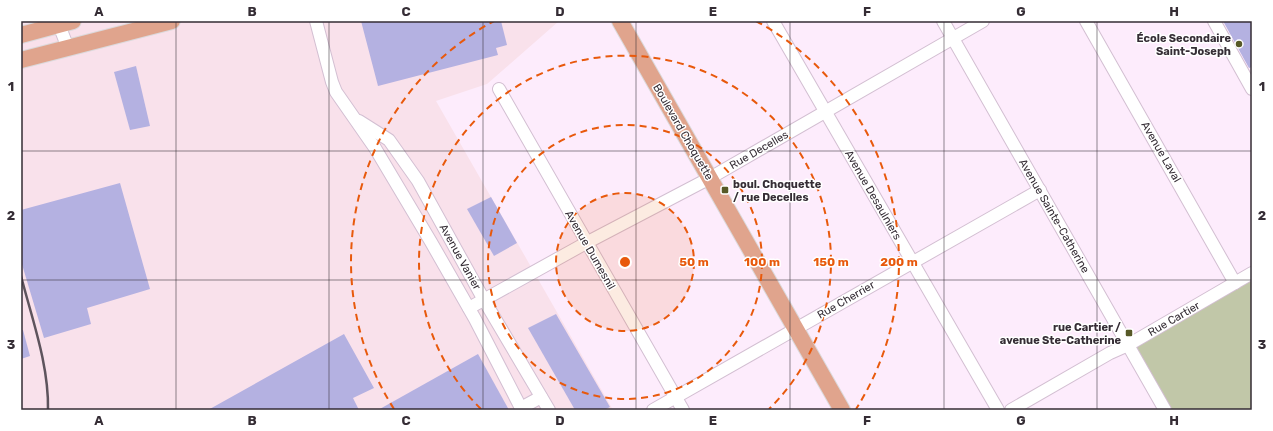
<svg xmlns="http://www.w3.org/2000/svg" width="1273" height="431" viewBox="0 0 1273 431" font-family="Rubik,sans-serif">
  <style>
    .industrial { fill: #f9e1eb }
    .green { fill: #c1c7a8 }
    .building { fill: #b4b1e1 }
    .lines { fill: none; stroke-linecap: round; stroke-linejoin: round }
    .minor-casing { stroke: #d3bfd2; stroke-width: 14 }
    .major-casing { stroke: #dbd9db; stroke-width: 18 }
    .minor { stroke: #fff; stroke-width: 12 }
    .major { stroke: #e0a48d; stroke-width: 16 }
    .rail { stroke: #5e545d; stroke-width: 2.5 }
    .grid { fill: none; stroke: #352d35; stroke-width: 1; stroke-opacity: 0.55 }
    .ring { fill: none; stroke: #e8590c; stroke-width: 2; stroke-dasharray: 7 5 }
    .poi-dot { fill: #575927; stroke: #fff; stroke-width: 1.5 }
    .labels { text-anchor: middle; dominant-baseline: central; stroke-width: 3; stroke-linejoin: round; paint-order: stroke }
    .poi-label { font-size: 11px; font-weight: bold; fill: #352d35; stroke: #fff; text-anchor: end }
    .street-label { font-size: 11px; fill: #352d35; stroke: #fff }
    .centre { fill: #e8590c; stroke: #fff; stroke-width: 2 }
    .ring-label { font-size: 12px; text-anchor: middle; font-weight: bold; fill: #e8590c; stroke: #fff; stroke-width: 3; stroke-linejoin: round; paint-order: stroke }
    .neatline { fill: none; stroke: #352d35; stroke-width: 1.5 }
    .grid-label { font-size: 13px; text-anchor: middle; font-weight: bold; fill: #352d35 }
  </style>
  <rect width="100%" height="100%" fill="#fdecfc"/>
  <!-- industrial -->
  <polygon class="industrial" points="21,21 559,21 487,84 436,101 613,410 21,410"/>
  <!-- green -->
  <polygon class="green" points="1252,273 1252,410 1166,410 1128,345"/>
  <!-- building -->
  <g class="building">
    <polygon points="361,21 501,21 507,45 496,48 498,55 378,86"/>
    <polygon points="1223,21 1252,21 1252,67 1249,68"/>
    <polygon points="136,66 150,126 130,130 114,72"/>
    <polygon points="120,183 150,289 87,308 91,324 44,338 21,261 21,210"/>
    <polygon points="491,197 517,243 494,256 467,209"/>
    <polygon points="556,314 610,407 604,410 575,410 528,328"/>
    <polygon points="21,330 23,330 30,356 21,359"/>
    <polygon points="344,334 374,388 353,398 359,410 208,410"/>
    <polygon points="478,354 509,410 378,410"/>
  </g>
  <g class="lines">
    <!-- minor casing -->
    <g class="minor-casing">
      <g id="minor">
        <polyline points="316,21 332,82 336,92 375,148 431,242 475,319 522,410"/>
        <polyline points="773,21 998,410"/>
        <polyline points="943,21 1165,410"/>
        <polyline points="1086,21 1235,283"/>
        <polyline points="1214,21 1252,89"/>
        <polyline points="59,25 68,48"/>
        <polyline points="499,89 683,410"/>
        <polyline points="359,121 389,140 418,181 484,300 549,410"/>
        <polyline points="469,308 586,243 710,178 983,21"/>
        <polyline points="521,408 541,397"/>
        <polyline points="653,410 1040,190"/>
        <polyline points="1011,410 1110,353 1128,345 1252,273"/>
      </g>
    </g>
    <!-- major casing -->
    <g class="major-casing">
      <g id="major">
        <polyline points="620,21 842,410"/>
        <polyline points="21,35 73,21"/>
        <polyline points="21,60 172,21"/>
      </g>
    </g>
    <!-- minor -->
    <use href="#minor" class="minor"/>
    <!-- major -->
    <use href="#major" class="major"/>
    <!-- rail -->
    <path class="rail" d="M 21,276 C 32,319 49,365 48,410"/>
  </g>
  <!-- grid -->
  <path class="grid" d="M 176,21 L 176,410M 329,21 L 329,410M 483,21 L 483,410M 636,21 L 636,410M 790,21 L 790,410M 944,21 L 944,410M 1097,21 L 1097,410M 21,151 L 1252,151M 21,280 L 1252,280"/>
  <!-- distance rings -->
  <circle cx="625" cy="262" r="69" fill="#e8590c" fill-opacity=".12"/>
  <g class="ring">
    <circle cx="625" cy="262" r="69"/>
    <circle cx="625" cy="262" r="137"/>
    <path d="M481 409A206 206 0 1 1 769 409"/>
    <path d="M394 409A274 274 0 0 1 494 21M756 21A274 274 0 0 1 856 409"/>
  </g>
  <!-- markers -->
  <g class="poi-dot">
    <circle cx="1239" cy="44" r="4"/>
    <rect x="721" y="186" width="8" height="8" rx="2"/>
    <rect x="1125" y="329" width="8" height="8" rx="2"/>
  </g>
  <g class="labels">
    <!-- poi labels -->
    <g class="poi-label">
      <text x="1231" y="38">École Secondaire<tspan x="1231" dy="13">Saint-Joseph</tspan></text>
      <text x="733" y="184" text-anchor="start">boul. Choquette<tspan x="733" dy="13">/ rue Decelles</tspan></text>
      <text x="1121" y="327">rue Cartier /<tspan x="1121" dy="13">avenue Ste-Catherine</tspan></text>
    </g>
    <!-- street labels -->
    <g class="street-label">
      <text transform="translate(683 132) rotate(60)">Boulevard Choquette</text>
      <text transform="translate(759 150) rotate(-30)">Rue Decelles</text>
      <text transform="translate(1161 152) rotate(60)">Avenue Laval</text>
      <text transform="translate(873 195) rotate(60)">Avenue Desaulniers</text>
      <text transform="translate(1054 216) rotate(60)">Avenue Sainte-Catherine</text>
      <text transform="translate(590 250) rotate(60)">Avenue Dumesnil</text>
      <text transform="translate(460 257) rotate(61)">Avenue Vanier</text>
      <text transform="translate(846 300) rotate(-30)">Rue Cherrier</text>
      <text transform="translate(1174 319) rotate(-30)">Rue Cartier</text>
    </g>
  </g>
  <circle cx="625" cy="262" r="6" class="centre"/>
  <g class="ring-label">
    <text x="694" y="266">50 m</text>
    <text x="762" y="266">100 m</text>
    <text x="831" y="266">150 m</text>
    <text x="899" y="266">200 m</text>
  </g>
  <!-- border -->
  <rect width="1273" height="431" fill="none" stroke="#ffffff" stroke-width="44"/>
  <rect x="22" y="22" width="1229" height="387" class="neatline"/>
  <g class="grid-label">
    <text x="99" y="16">A</text>
    <text x="252" y="16">B</text>
    <text x="406" y="16">C</text>
    <text x="560" y="16">D</text>
    <text x="713" y="16">E</text>
    <text x="867" y="16">F</text>
    <text x="1021" y="16">G</text>
    <text x="1174" y="16">H</text>
    <text x="11" y="91">1</text>
    <text x="1262" y="91">1</text>
    <text x="11" y="220">2</text>
    <text x="1262" y="220">2</text>
    <text x="11" y="349">3</text>
    <text x="1262" y="349">3</text>
    <text x="99" y="425">A</text>
    <text x="252" y="425">B</text>
    <text x="406" y="425">C</text>
    <text x="560" y="425">D</text>
    <text x="713" y="425">E</text>
    <text x="867" y="425">F</text>
    <text x="1021" y="425">G</text>
    <text x="1174" y="425">H</text>
  </g>
</svg>
